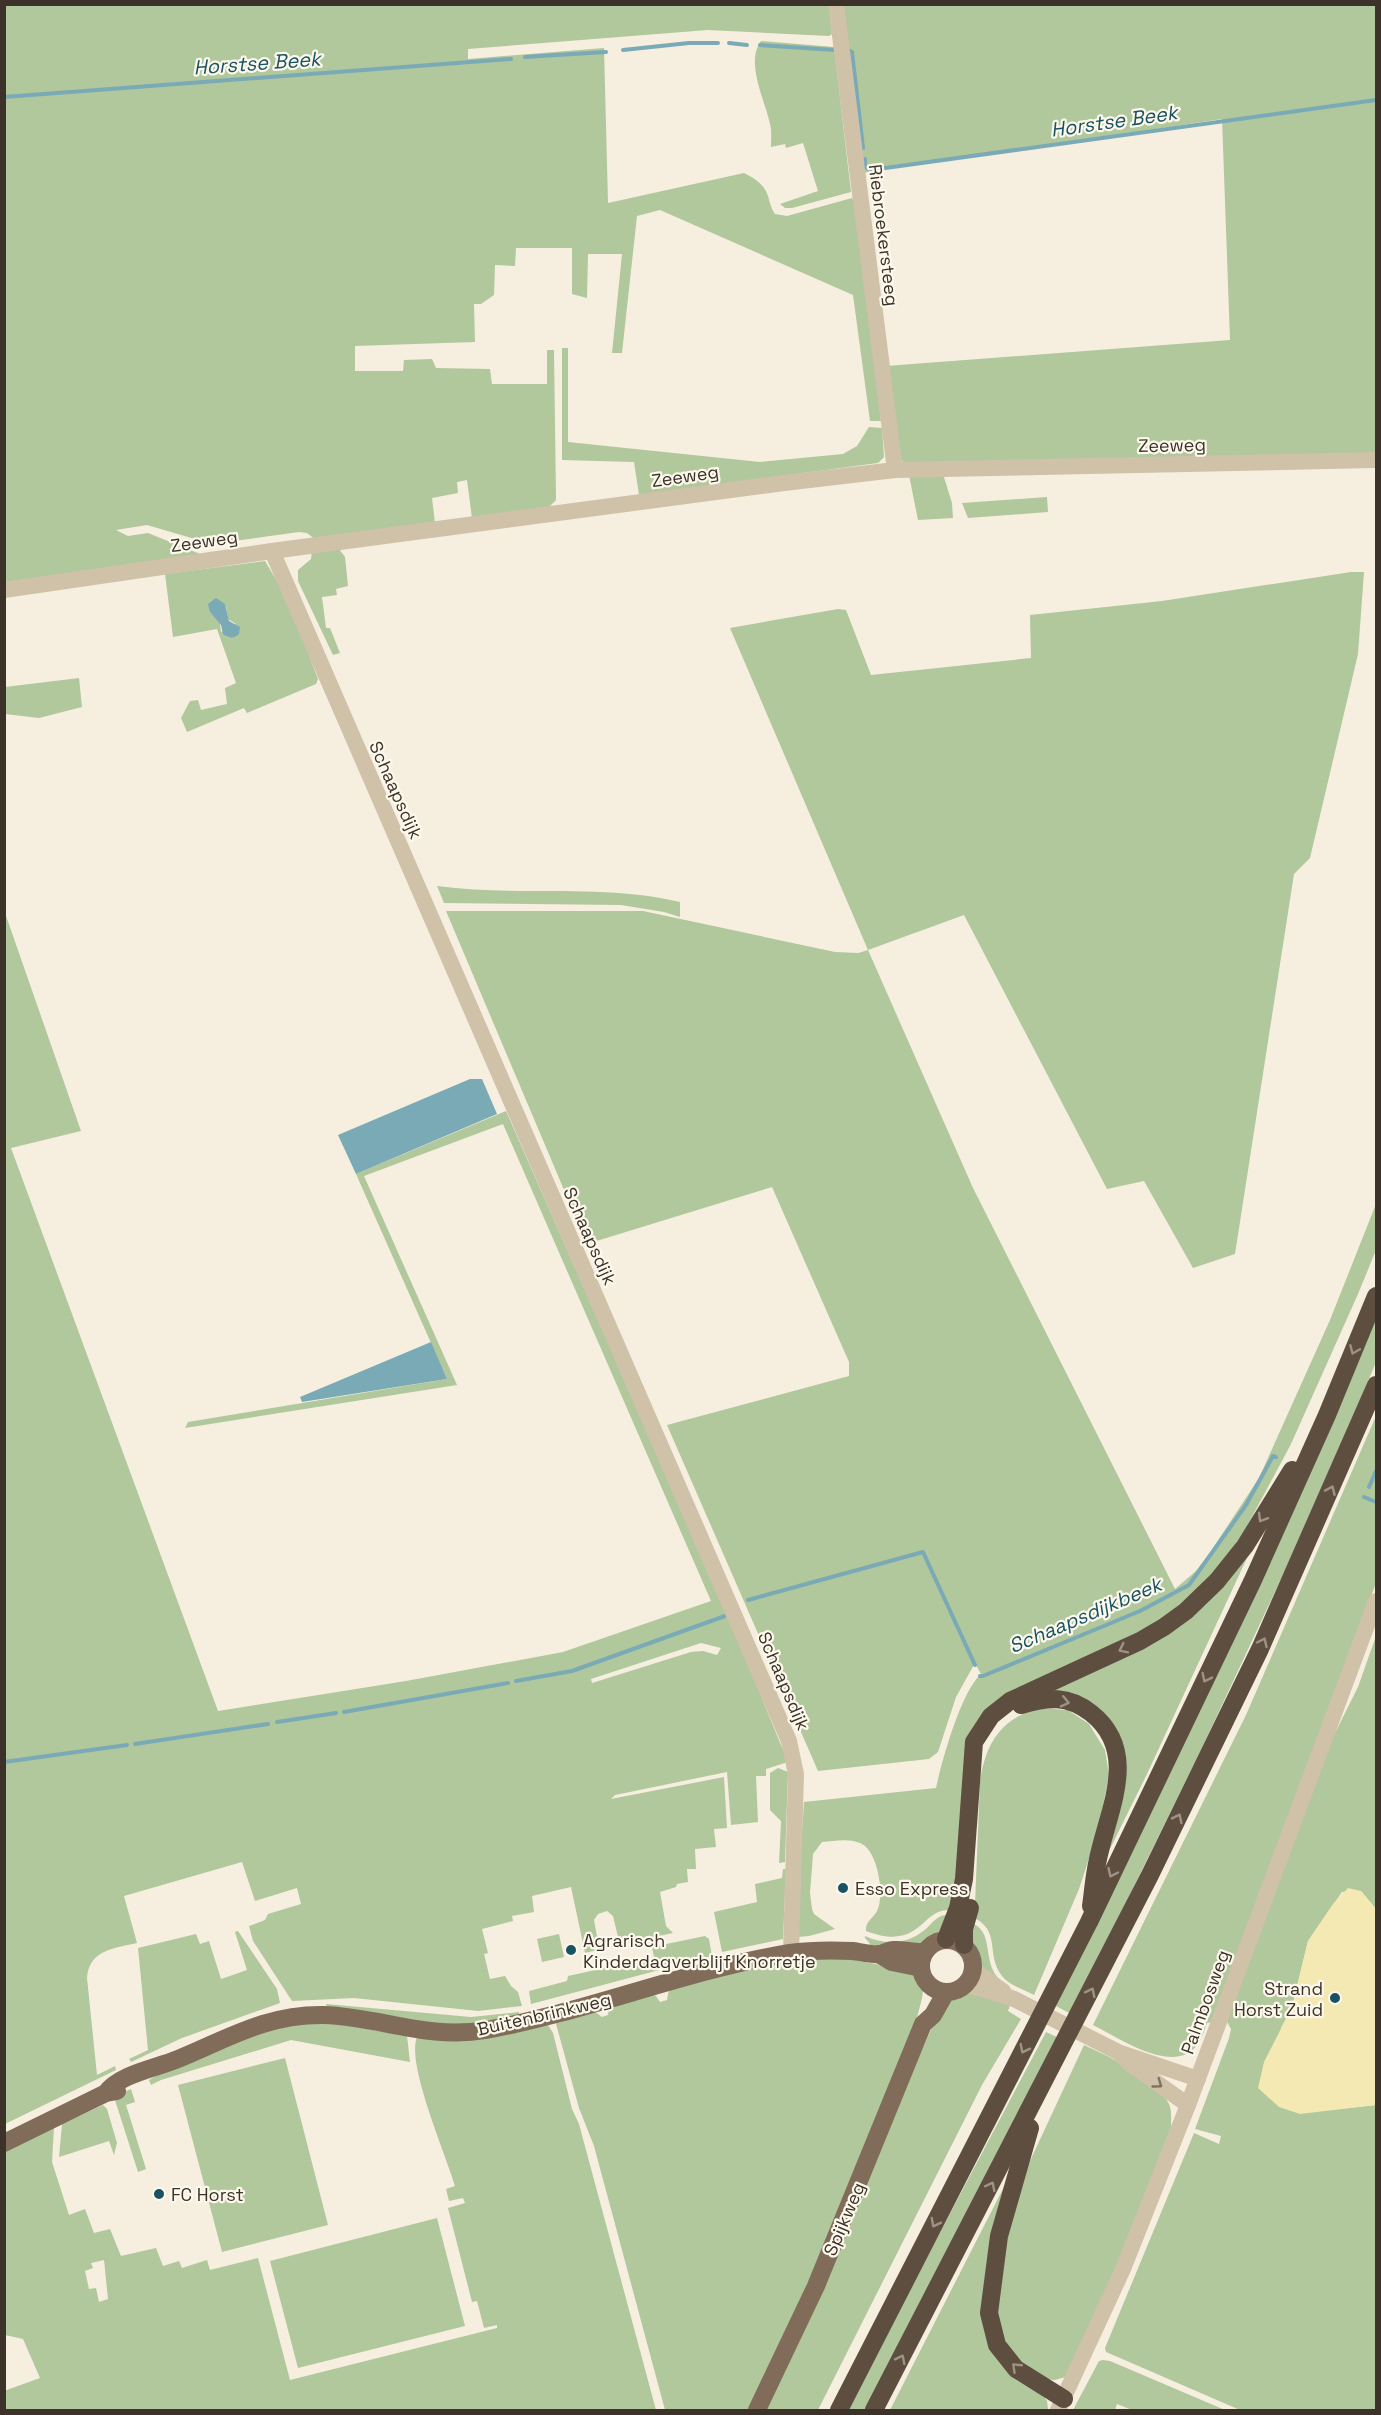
<svg xmlns="http://www.w3.org/2000/svg" width="1381" height="2415" viewBox="0 0 1381 2415" font-family="'Space Grotesk',sans-serif">
  <style>
    .green { fill: #b1c79c; fill-rule: evenodd }
    .sand { fill: #f4e9b3 }
    .water { fill: #7aaab6 }
    .lines { fill: none; stroke-linecap: round; stroke-linejoin: round }
    .stream { stroke: #7aaab6; stroke-width: 4 }
    .minor { stroke: #d0c1a9; stroke-width: 16 }
    .major { stroke: #806c59; stroke-width: 18 }
    .highway { stroke: #5e4e3f; stroke-width: 18 }
    .oneway { stroke: #9d9284 }
    .oneway2 { stroke: #7f7263 }
    .poi-dot { fill: #195263; stroke: #fcf8ec; stroke-width: 2 }
    .labels { text-anchor: middle; dominant-baseline: central; stroke-width: 4.5; stroke-linejoin: round; paint-order: stroke }
    .street-label { font-size: 18px; fill: #3c3229; stroke: #fcf8ec }
    .poi-label { font-size: 18px; fill: #3c3229; stroke: #fcf8ec; text-anchor: start }
    .water-label { font-size: 20px; font-style: italic; fill: #195263; stroke: #fcf8ec }
  </style>
  <rect width="100%" height="100%" fill="#f6efdf"/>
  <!-- green -->
  <g class="green">
    <path d="M 4,5 L 829,5 L 832,34 L 829,36 L 708,30 L 468,49 L 468,59 L 604,48 L 608,203 L 744,173 C 754,178 764,184 768,196 C 770,203 771,208 775,214 L 787,216 L 852,198 L 855,204 L 881,421 L 870,421 L 853,295 L 660,210 L 637,216 L 622,353 L 612,353 L 622,254 L 588,254 L 587,298 L 572,294 L 572,248 L 516,248 L 515,266 L 495,265 L 494,295 L 481,304 L 474,304 L 475,342 L 355,346 L 355,371 L 403,371 L 404,360 L 432,359 L 436,368 L 490,369 L 492,384 L 547,384 L 547,350 L 554,350 L 556,500 L 547,509 L 472,518 L 467,480 L 457,482 L 458,493 L 432,498 L 435,523 L 316,540 L 307,533 L 299,532 L 212,544 L 147,525 L 116,530 L 128,536 L 148,533 L 205,556 L 5,582 Z"/>
    <polygon points="840,5 1376,5 1376,456 905,464 897,455 886,366 1230,340 1222,119 862,173"/>
    <path d="M 761,41 L 834,47 L 851,192 L 792,208 L 785,208 L 780,204 L 818,191 L 803,143 L 786,148 L 785,144 L 771,147 C 771,140 772,131 770,124 C 765,100 745,63 761,41 Z"/>
    <polygon points="562,348 568,348 568,442 760,462 843,454 857,446 869,427 882,428 884,457 878,463 639,495 634,462 562,460"/>
    <polygon points="943,474 952,503 953,518 918,520 909,475"/>
    <polygon points="1047,497 1048,512 968,518 962,503"/>
    <polygon points="339,549 345,557 348,586 336,589 337,595 322,597 326,628 330,628 340,653 333,655 298,581 298,570 311,559 312,551"/>
    <path d="M 265,561 L 288,600 L 318,679 L 316,684 L 247,713 L 244,708 L 187,732 L 181,718 L 190,701 L 198,700 L 201,710 L 227,704 L 225,688 L 236,683 L 217,629 L 173,637 L 165,574 ZM 226,606 L 228,619 L 236,624 L 221,632 L 220,623 L 210,612 Z"/>
    <path d="M 1351,572 L 1364,572 L 1358,654 L 1310,858 L 1294,874 L 1235,1254 L 1193,1268 L 1144,1181 L 1107,1189 L 964,915 L 868,950 L 973,1188 L 1175,1589 L 1196,1571 L 1209,1554 L 1259,1478 L 1330,1320 L 1376,1204 L 1376,1250 L 1358,1294 L 1291,1444 L 1246,1528 L 1219,1569 L 1201,1588 L 1159,1621 L 984,1711 L 953,1911 C 921,1904 924,1953 866,1931 C 865,1921 873,1919 877,1911 C 885,1895 878,1850 860,1843 C 848,1838 834,1841 822,1842 L 813,1854 L 810,1893 L 812,1909 L 814,1914 L 835,1929 L 809,1936 L 798,1937 L 796,1927 L 804,1802 L 936,1788 C 942,1760 961,1692 981,1674 L 975,1663 L 956,1697 L 938,1752 L 929,1759 L 818,1771 L 667,1425 L 849,1376 L 849,1362 L 772,1187 L 590,1243 L 578,1223 L 446,911 L 643,911 L 835,952 L 858,953 L 868,950 L 730,628 L 838,609 L 846,610 L 871,675 L 1031,658 L 1030,615 L 1162,601 Z"/>
    <polygon points="79,678 82,707 39,718 5,714 5,687"/>
    <path d="M 437,886 C 518,897 600,883 680,902 L 680,917 L 664,912 L 621,905 L 444,903 Z"/>
    <path d="M 4,910 L 81,1131 L 11,1148 L 218,1711 L 406,1681 L 563,1652 L 711,1601 L 503,1124 L 364,1176 L 457,1385 L 185,1428 L 188,1422 L 447,1379 L 356,1174 L 506,1111 L 726,1611 L 788,1762 L 766,1769 L 766,1776 L 756,1776 L 758,1822 L 731,1825 L 727,1772 L 615,1795 L 611,1799 L 724,1777 L 727,1828 L 714,1829 L 716,1847 L 695,1849 L 696,1869 L 687,1869 L 688,1882 L 677,1884 L 676,1887 L 660,1892 L 666,1926 L 673,1933 L 616,1945 L 618,1937 L 613,1916 L 607,1911 L 598,1914 L 594,1920 L 598,1942 L 605,1948 L 585,1953 L 571,1887 L 532,1896 L 534,1912 L 512,1916 L 513,1921 L 482,1929 L 488,1953 L 484,1954 L 490,1979 L 505,1976 L 511,1986 L 518,1992 L 522,2006 L 478,2011 L 354,1998 L 292,2001 L 253,1941 L 249,1926 L 265,1920 L 268,1914 L 301,1904 L 297,1888 L 255,1901 L 242,1862 L 124,1896 L 137,1943 C 114,1948 89,1950 87,1978 L 97,2075 L 115,2066 L 116,2070 L 5,2124 ZM 701,1643 L 721,1648 L 717,1655 L 703,1651 L 691,1652 L 592,1683 L 591,1679 Z"/>
    <polygon points="1376,1309 1376,1362 1329,1476 1200,1752 1071,2014 1056,2006"/>
    <path d="M 1376,1416 L 1376,1583 L 1213,2022 L 1207,2023 C 1204,2031 1202,2039 1197,2045 C 1174,2076 1119,2038 1093,2025 L 1246,1715 Z"/>
    <polygon points="1259,1532 1147,1774 1097,1875 1121,1785 1101,1716 1034,1694 1149,1642"/>
    <polygon points="1376,1636 1376,1909 1361,1891 1342,1892 1308,1941 1292,2007 1281,2028 1301,2113 1376,2105 1376,2410 1240,2410 1113,2355 1106,2352 1105,2348 1194,2133 1219,2144 1221,2136 1195,2129 1229,2038 1231,2029 1226,2020 1326,1751 1358,1687"/>
    <path d="M 1040,1708 L 1068,1710 L 1089,1724 L 1105,1750 L 1109,1775 L 1098,1831 L 1079,1889 L 1034,1995 C 1023,1989 1010,1986 1002,1976 C 985,1954 1002,1930 972,1917 L 975,1904 L 980,1781 C 986,1743 1001,1718 1040,1708 Z"/>
    <polygon points="778,1768 788,1772 785,1862 779,1863 781,1821 770,1810 770,1773"/>
    <polygon points="783,1869 786,1869 783,1939 722,1952 714,1912 757,1902 755,1884 782,1878"/>
    <path d="M 946,1915 L 951,1916 L 941,1934 L 923,1945 L 871,1945 L 865,1938 L 865,1936 C 887,1946 909,1944 927,1928 C 933,1922 937,1916 946,1915 Z"/>
    <path d="M 970,1922 C 995,1931 982,1960 998,1978 C 1004,1986 1013,1990 1021,1994 C 984,1977 971,1964 970,1922 Z"/>
    <polygon points="238,1931 277,1989 280,2003 182,2038 131,2062 129,2059 148,2050 138,1948 196,1934 200,1944 209,1941 221,1979 247,1970 235,1932"/>
    <polygon points="559,1934 564,1957 542,1962 537,1939"/>
    <polygon points="705,1936 709,1939 712,1956 531,2004 529,1991 567,1981 568,1976 654,1957 652,1947"/>
    <polygon points="816,1959 848,1959 909,1970 918,1978 923,1991 922,1998 914,2030 845,2203 749,2410 665,2410 594,2146 579,2108 555,2020 594,2011 602,2017 608,2015 609,2006 650,1993 656,1996 660,2002 667,2000 669,1989 772,1963"/>
    <polygon points="969,1992 1010,2005 1008,2011 1021,2019 982,2085 818,2410 765,2410 939,2011 952,1996"/>
    <polygon points="326,2004 471,2017 519,2012 519,2016 453,2027 328,2010"/>
    <polygon points="328,2022 407,2036 410,2062 291,2040 161,2080 151,2085 149,2080 161,2073 263,2028"/>
    <path d="M 548,2025 L 553,2033 L 572,2109 L 579,2124 L 656,2410 L 5,2410 L 4,2391 L 40,2378 L 23,2339 L 5,2335 L 5,2148 L 54,2127 L 52,2162 L 69,2215 L 85,2209 L 94,2233 L 110,2229 L 121,2256 L 156,2248 L 163,2266 L 179,2261 L 182,2268 L 207,2260 L 210,2270 L 258,2258 L 290,2380 L 497,2328 L 497,2325 L 484,2328 L 477,2301 L 472,2302 L 448,2208 L 465,2203 L 463,2198 L 449,2201 L 446,2189 L 455,2186 C 446,2154 406,2064 417,2037 ZM 104,2260 L 108,2299 L 99,2302 L 96,2288 L 89,2289 L 85,2271 L 93,2268 L 91,2263 Z"/>
    <polygon points="1046,2032 1059,2038 866,2410 846,2410"/>
    <path d="M 1084,2045 C 1108,2056 1157,2079 1169,2104 C 1172,2111 1171,2119 1171,2127 L 1121,2257 L 1065,2377 L 1055,2380 L 1045,2379 L 1014,2357 L 1000,2331 L 996,2309 L 1006,2237 L 1023,2176 Z"/>
    <polygon points="285,2058 328,2225 222,2252 178,2085"/>
    <polygon points="131,2089 135,2102 126,2105 146,2169 138,2172 115,2100 117,2095"/>
    <polygon points="103,2105 107,2109 117,2143 114,2155 109,2141 59,2157 62,2124"/>
    <polygon points="1010,2175 983,2311 1047,2401 1048,2409 890,2410"/>
    <polygon points="437,2218 465,2326 298,2368 270,2261"/>
    <polygon points="1103,2360 1110,2361 1225,2410 1132,2410 1117,2404 1115,2410 1073,2410 1099,2361"/>
  </g>
  <!-- sand -->
  <polygon class="sand" points="1348,1888 1361,1891 1376,1909 1376,2105 1300,2114 1279,2107 1258,2088 1264,2062 1292,2007 1308,1941 1333,1904"/>
  <!-- water -->
  <g class="water">
    <path d="M 216,598 L 225,604 L 229,621 L 240,627 L 239,634 C 234,639 229,638 223,634 L 221,625 L 210,612 L 208,604 Z"/>
    <polygon points="470,1079 482,1079 497,1114 356,1174 338,1135"/>
    <polygon points="431,1342 447,1379 302,1402 300,1397"/>
  </g>
  <g class="lines">
    <!-- stream -->
    <g class="stream">
      <polyline points="729,43 747,45"/>
      <polyline points="760,45 835,50"/>
      <polyline points="623,50 689,43 718,43"/>
      <polyline points="848,50 852,52 863,148"/>
      <polyline points="525,57 606,52"/>
      <polyline points="4,97 511,59"/>
      <polyline points="865,159 865,167 871,170 1376,100"/>
      <polyline points="1369,1487 1376,1471"/>
      <polyline points="1364,1497 1376,1502"/>
      <polyline points="748,1600 923,1552 975,1665"/>
      <polyline points="980,1676 983,1676 1140,1611 1189,1585 1246,1505 1273,1456 1276,1457"/>
      <polyline points="516,1681 572,1671 725,1616"/>
      <polyline points="344,1712 508,1683"/>
      <polyline points="277,1722 336,1713"/>
      <polyline points="135,1744 268,1724"/>
      <polyline points="4,1762 127,1745"/>
    </g>
    <!-- minor -->
    <g class="minor">
      <polyline points="836,4 895,470"/>
      <polyline points="272,551 789,1741 796,1774 791,1953"/>
      <polyline points="4,590 272,551 784,483 895,470 1376,460"/>
      <polyline points="973,1970 1003,1991"/>
      <polyline points="966,1984 1014,1999 1118,2052 1198,2079"/>
      <polyline points="1121,2055 1129,2063 1188,2105"/>
      <polyline points="1058,2410 1123,2269 1188,2105 1376,1601"/>
    </g>
    <!-- major -->
    <g class="major">
      <circle cx="947" cy="1966" r="26"/>
      <polyline points="879,1954 892,1962 921,1968"/>
      <path d="M 106,2093 C 119,2074 157,2068 178,2059 C 229,2038 267,2014 324,2015 C 381,2017 427,2040 486,2030 C 589,2011 687,1970 790,1953 C 811,1950 831,1950 853,1951 C 861,1952 871,1955 880,1954 C 884,1953 889,1950 893,1950 C 903,1949 914,1953 925,1952"/>
      <polyline points="4,2143 106,2093 117,2091"/>
      <polyline points="757,2410 816,2286 923,2024 933,2015 946,1992"/>
    </g>
    <!-- highway -->
    <g class="highway">
      <path d="M 1021,1705 C 1048,1697 1068,1695 1091,1713 C 1142,1753 1106,1814 1097,1864 C 1094,1878 1093,1892 1091,1906"/>
      <polyline points="946,1939 958,1908 964,1879 974,1742 991,1716 1010,1701 1140,1641 1164,1627 1186,1611 1217,1581 1245,1546 1292,1470"/>
      <polyline points="964,1945 964,1929 970,1908"/>
      <polyline points="1030,2128 999,2236 989,2313 997,2345 1016,2369 1064,2399"/>
      <polyline points="839,2410 1089,1922 1253,1580 1327,1415 1376,1296"/>
      <polyline points="874,2410 1150,1875 1260,1649 1376,1385"/>
    </g>
  </g>
  <!-- one-way arrows -->
  <defs><path id="oneway-chevron" d="M-2-3.5L2.5 0L-2 3.5" fill="none" stroke-width="1.6" stroke-linecap="round" stroke-linejoin="round" transform="scale(1.5)"/></defs>
  <g class="oneway">
    <use href="#oneway-chevron" transform="translate(1354 1350) rotate(113)"/>
    <use href="#oneway-chevron" transform="translate(1331 1490) rotate(-66)"/>
    <use href="#oneway-chevron" transform="translate(1262 1518) rotate(121)"/>
    <use href="#oneway-chevron" transform="translate(1263 1642) rotate(-65)"/>
    <use href="#oneway-chevron" transform="translate(1123 1649) rotate(154)"/>
    <use href="#oneway-chevron" transform="translate(1206 1678) rotate(116)"/>
    <use href="#oneway-chevron" transform="translate(1065 1702) rotate(13)"/>
    <use href="#oneway-chevron" transform="translate(1178 1818) rotate(-64)"/>
    <use href="#oneway-chevron" transform="translate(1112 1873) rotate(115)"/>
    <use href="#oneway-chevron" transform="translate(1091 1992) rotate(-63)"/>
    <use href="#oneway-chevron" transform="translate(1024 2049) rotate(117)"/>
    <use href="#oneway-chevron" transform="translate(991 2186) rotate(-63)"/>
    <use href="#oneway-chevron" transform="translate(935 2223) rotate(117)"/>
    <use href="#oneway-chevron" transform="translate(901 2359) rotate(-63)"/>
    <use href="#oneway-chevron" transform="translate(1016 2367) rotate(-136)"/>
  </g>
  <use class="oneway2" href="#oneway-chevron" transform="translate(1158 2084) rotate(36)"/>
  <!-- markers -->
  <g class="poi-dot">
    <circle cx="843" cy="1888" r="6"/>
    <circle cx="571" cy="1950" r="6"/>
    <circle cx="1335" cy="1998" r="6"/>
    <circle cx="159" cy="2194" r="6"/>
  </g>
  <g class="labels">
    <!-- street labels -->
    <g class="street-label">
      <text transform="translate(884 235) rotate(83)">Riebroekersteeg</text>
      <text transform="translate(1172 445) rotate(-1)">Zeeweg</text>
      <text transform="translate(685 476) rotate(-8)">Zeeweg</text>
      <text transform="translate(204 541) rotate(-8)">Zeeweg</text>
      <text transform="translate(396 790) rotate(66)">Schaapsdijk</text>
      <text transform="translate(590 1236) rotate(66)">Schaapsdijk</text>
      <text transform="translate(784 1681) rotate(67)">Schaapsdijk</text>
      <text transform="translate(1205 2002) rotate(-70)">Palmbosweg</text>
      <text transform="translate(544 2014) rotate(-13)">Buitenbrinkweg</text>
      <text transform="translate(844 2219) rotate(-67)">Spijkweg</text>
    </g>
    <!-- poi labels -->
    <g class="poi-label">
      <text x="855" y="1888">Esso Express</text>
      <text x="583" y="1940">Agrarisch<tspan x="583" dy="21">Kinderdagverblijf Knorretje</tspan></text>
      <text x="1323" y="1988" text-anchor="end">Strand<tspan x="1323" dy="21">Horst Zuid</tspan></text>
      <text x="171" y="2194">FC Horst</text>
    </g>
    <!-- water labels -->
    <g class="water-label">
      <text transform="translate(257 63) rotate(-4)">Horstse Beek</text>
      <text transform="translate(1114 121) rotate(-8)">Horstse Beek</text>
      <text transform="translate(1085 1615) rotate(-23)">Schaapsdijkbeek</text>
    </g>
  </g>
  <!-- border -->
  <rect width="1381" height="2415" fill="none" stroke="#3c3229" stroke-width="12"/>
</svg>
